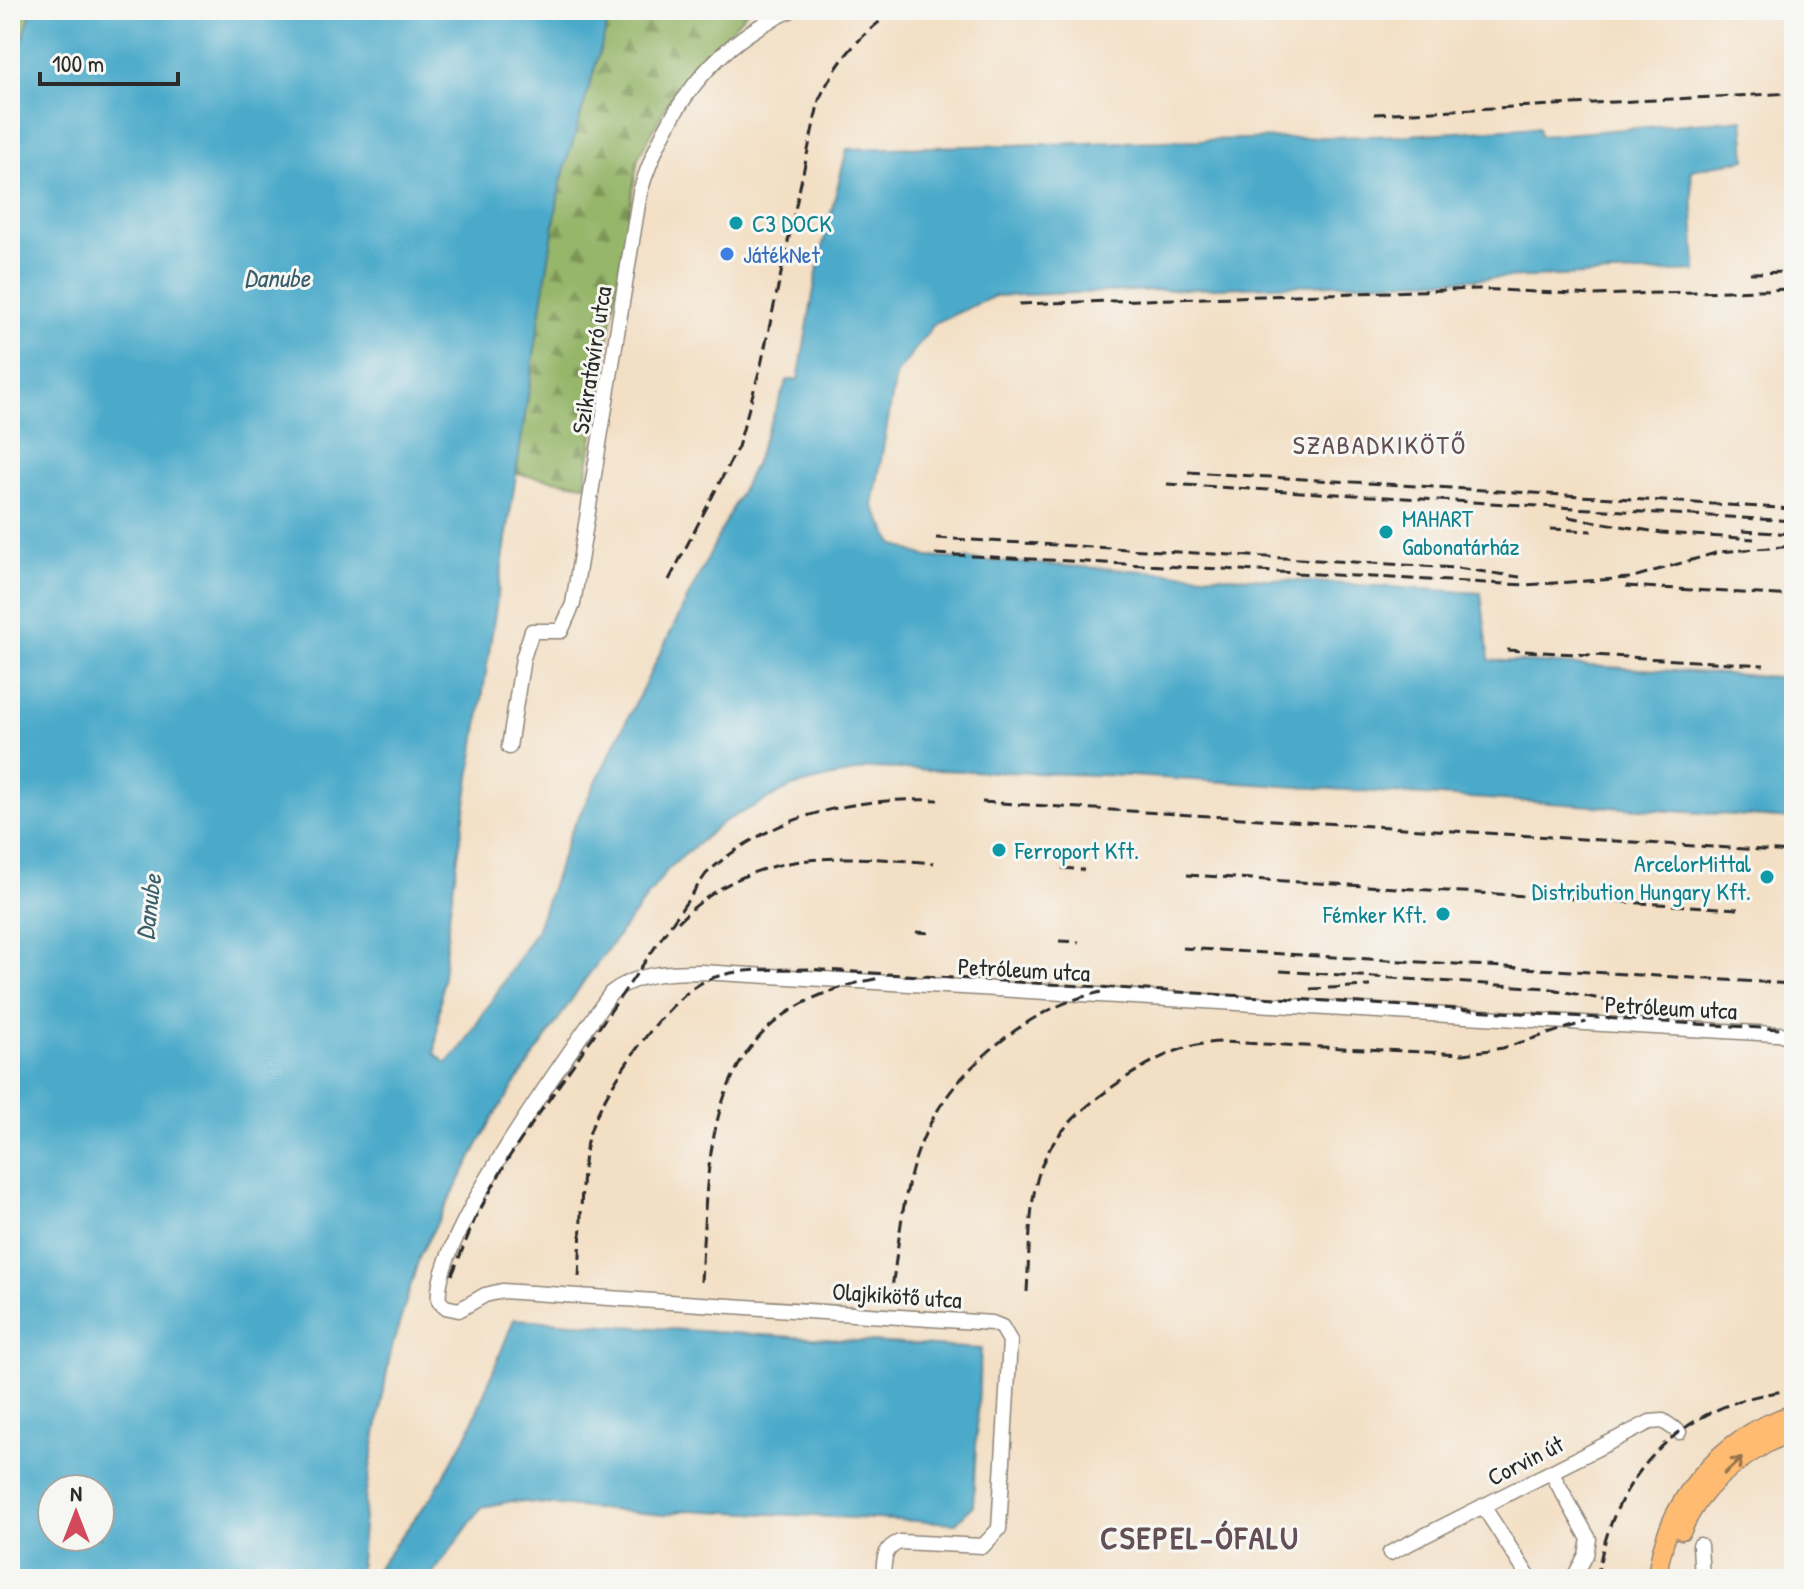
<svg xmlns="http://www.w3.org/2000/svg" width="1804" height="1589" viewBox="0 0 1804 1589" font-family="'Patrick Hand',sans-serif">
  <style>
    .forest { fill: url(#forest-firs); stroke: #60704a; stroke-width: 2 }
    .water { fill: #4baaca; stroke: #3b6a7a; stroke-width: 2; fill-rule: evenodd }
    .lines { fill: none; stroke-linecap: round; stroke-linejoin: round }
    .minor-casing { stroke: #8f8578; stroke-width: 17 }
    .major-casing { stroke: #8f8578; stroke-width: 21 }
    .minor { stroke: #fff; stroke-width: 14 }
    .major { stroke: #ffbb71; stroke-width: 18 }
    .rail { stroke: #2b2b2b; stroke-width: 3; stroke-dasharray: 12 6; stroke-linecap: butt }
    .oneway { stroke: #95734e }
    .culture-dot { fill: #0f9aa8; stroke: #f6f6f2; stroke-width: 3 }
    .shop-dot { fill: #3f7fe0; stroke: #f6f6f2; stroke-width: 3 }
    .labels { text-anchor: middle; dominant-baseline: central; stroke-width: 6; stroke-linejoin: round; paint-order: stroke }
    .culture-label { font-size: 24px; fill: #0d838f; stroke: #f6f6f2; text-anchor: start }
    .shop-label { font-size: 24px; fill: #366cbe; stroke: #f6f6f2; text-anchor: start }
    .street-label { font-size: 24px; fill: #2b2b2b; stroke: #f6f6f2 }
    .water-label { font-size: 26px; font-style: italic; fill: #385e6b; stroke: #f6f6f2 }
    .neighbourhood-label { font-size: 26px; letter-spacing: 2px; fill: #644f57; stroke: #f6f6f2 }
    .district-label { font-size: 32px; font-weight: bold; letter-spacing: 2px; fill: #644f57; stroke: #f6f6f2 }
  </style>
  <defs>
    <pattern id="forest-firs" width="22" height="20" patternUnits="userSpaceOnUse" patternTransform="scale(2)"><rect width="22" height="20" fill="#96b66a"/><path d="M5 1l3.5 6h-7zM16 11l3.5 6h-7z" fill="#7b9457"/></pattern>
  </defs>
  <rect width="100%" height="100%" fill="#f6f6f2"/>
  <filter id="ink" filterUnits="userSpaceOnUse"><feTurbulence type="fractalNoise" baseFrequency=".0125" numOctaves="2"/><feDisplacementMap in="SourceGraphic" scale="16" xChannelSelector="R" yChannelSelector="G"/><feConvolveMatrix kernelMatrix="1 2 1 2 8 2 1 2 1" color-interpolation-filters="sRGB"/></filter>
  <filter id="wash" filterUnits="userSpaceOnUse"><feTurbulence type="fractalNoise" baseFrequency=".006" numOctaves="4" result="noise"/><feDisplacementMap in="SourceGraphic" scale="32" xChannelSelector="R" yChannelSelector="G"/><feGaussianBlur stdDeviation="1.8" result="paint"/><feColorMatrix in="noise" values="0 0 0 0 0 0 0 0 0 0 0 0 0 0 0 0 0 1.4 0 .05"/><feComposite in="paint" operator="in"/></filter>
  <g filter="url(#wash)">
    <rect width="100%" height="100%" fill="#f3dfc4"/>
    <!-- forest -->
    <g class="forest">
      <polygon points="10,10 32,10 10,80"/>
      <polygon points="612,10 747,12 675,89 638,158 585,485 516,474 560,184"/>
    </g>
    <!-- water -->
    <path class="water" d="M 32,10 L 612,10 L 560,185 L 450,909 L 435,1053 L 446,1063 L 460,1050 L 536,931 L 570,834 L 754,465 L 787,380 L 798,380 L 819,261 L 847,149 L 1407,135 L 1538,127 L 1540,136 L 1743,119 L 1746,159 L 1691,170 L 1696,271 L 995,296 L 935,323 L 896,375 L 873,505 L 893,544 L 928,557 L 1481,593 L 1489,660 L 1794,678 L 1794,819 L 1130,776 L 869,768 L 792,787 L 723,822 L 669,868 L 584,981 L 492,1119 L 420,1255 L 390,1354 L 366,1492 L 359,1573 L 371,1576 L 434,1493 L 469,1431 L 514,1319 L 981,1349 L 973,1505 L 956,1523 L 686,1510 L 664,1515 L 512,1501 L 482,1507 L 429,1579 L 10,1579 L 10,80 ZM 52,1489 L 100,1489 L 100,1537 L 52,1537 Z"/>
  </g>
  <g filter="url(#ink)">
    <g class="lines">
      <!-- minor casing -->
      <g class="minor-casing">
        <g id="minor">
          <path d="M 509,747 L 523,658 L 532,631 L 561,631 L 573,604 L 640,192 C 665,111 713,43 792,10"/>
          <polyline points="1551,1472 1589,1539 1586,1555 1573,1579"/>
          <polyline points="1483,1506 1530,1579"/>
          <polyline points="1700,1545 1702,1579"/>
          <polyline points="1390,1553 1650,1422 1663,1421 1679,1432"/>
          <path d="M 883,1579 C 884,1563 882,1548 900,1542 L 983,1546 L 999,1529 L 1010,1341 L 1002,1327 L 992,1323 L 502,1291 L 485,1295 L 459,1310 L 445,1307 L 439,1301 C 431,1241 573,1048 611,993 C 636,973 669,972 701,972 L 1794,1035"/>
        </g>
      </g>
      <!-- major casing -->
      <g class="major-casing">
        <g id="major">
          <path d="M 1682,1530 C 1702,1482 1748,1450 1794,1430"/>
          <path d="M 1657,1579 C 1664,1503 1721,1436 1794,1414"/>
        </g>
      </g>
      <!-- minor -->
      <use href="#minor" class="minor"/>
      <!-- major -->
      <use href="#major" class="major"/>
      <!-- rail -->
      <g class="rail">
        <polyline points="1374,114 1794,93"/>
        <polyline points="1750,273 1794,272"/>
        <polyline points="1019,304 1479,289 1594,295 1794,289"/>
        <polyline points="1188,472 1794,509"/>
        <polyline points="1167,484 1794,521"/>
        <polyline points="1568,517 1662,533 1754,539"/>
        <polyline points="1550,529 1592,531"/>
        <polyline points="1742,531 1794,534"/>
        <polyline points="936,538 1457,568 1520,577"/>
        <polyline points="935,554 1525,585 1630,578 1719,552 1794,546"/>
        <path d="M 669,580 L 738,447 L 761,365 L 819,100 C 836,62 861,33 896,10"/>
        <polyline points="1626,586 1794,596"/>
        <polyline points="1507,650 1764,665"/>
        <polyline points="982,802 1794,852"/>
        <polyline points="1062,868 1084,870"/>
        <polyline points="1187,875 1738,909"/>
        <path d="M 678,922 C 753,847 837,855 934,863"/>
        <polyline points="916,932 931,933"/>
        <polyline points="1059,941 1079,942"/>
        <polyline points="1182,948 1794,984"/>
        <polyline points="1280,971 1547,988 1657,1011"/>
        <polyline points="1310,989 1370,986"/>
        <path d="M 452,1275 L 475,1219 L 509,1157 L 706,874 C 770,815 853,797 938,800"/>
        <path d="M 579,1277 C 582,1233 579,1185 587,1142 C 597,1098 664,1000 705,981 C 736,967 774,970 808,969 L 1794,1030"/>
        <path d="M 701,1282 C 709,1137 705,1010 880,978"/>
        <path d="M 1027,1292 C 1033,1183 1024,1147 1121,1081 C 1154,1059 1183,1043 1223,1042 L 1464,1054 L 1503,1048 L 1586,1022"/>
        <path d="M 890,1302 C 906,1198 903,1127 988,1052 C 1022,1022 1057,1002 1101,992"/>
        <path d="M 1597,1579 C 1612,1472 1685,1400 1794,1390"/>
      </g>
    </g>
    <!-- one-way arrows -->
    <defs><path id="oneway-shaft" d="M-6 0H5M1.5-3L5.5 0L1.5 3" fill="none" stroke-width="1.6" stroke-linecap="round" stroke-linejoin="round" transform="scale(2)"/></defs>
    <use class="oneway" href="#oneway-shaft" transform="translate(1733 1466) rotate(-42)"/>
  </g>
  <!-- markers -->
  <g class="culture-dot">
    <circle cx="736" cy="223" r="8"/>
    <circle cx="1386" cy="532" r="8"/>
    <circle cx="999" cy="850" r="8"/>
    <circle cx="1767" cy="877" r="8"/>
    <circle cx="1443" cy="914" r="8"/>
  </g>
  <circle class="shop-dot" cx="727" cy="254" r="8"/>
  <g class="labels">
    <!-- culture labels -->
    <g class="culture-label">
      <text x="752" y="223">C3 DOCK</text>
      <text x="1402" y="518">MAHART<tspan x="1402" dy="28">Gabonatárház</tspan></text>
      <text x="1015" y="850">Ferroport Kft.</text>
      <text x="1751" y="863" text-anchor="end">ArcelorMittal<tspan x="1751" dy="28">Distribution Hungary Kft.</tspan></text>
      <text x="1427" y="914" text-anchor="end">Fémker Kft.</text>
    </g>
    <!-- shop labels -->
    <g class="shop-label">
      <text x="743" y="254">JátékNet</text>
    </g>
    <!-- street labels -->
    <g class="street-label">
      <text transform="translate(591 360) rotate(-81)">Szikratávíró utca</text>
      <text transform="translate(1024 969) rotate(3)">Petróleum utca</text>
      <text transform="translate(1671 1007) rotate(3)">Petróleum utca</text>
      <text transform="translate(897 1295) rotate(4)">Olajkikötő utca</text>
      <text transform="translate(1525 1460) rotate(-27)">Corvin út</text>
    </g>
    <!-- water labels -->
    <g class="water-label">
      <text x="277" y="277">Danube</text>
      <text transform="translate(148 907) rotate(-83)">Danube</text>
    </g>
    <!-- neighbourhood labels -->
    <g class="neighbourhood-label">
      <text x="1380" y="444">SZABADKIKÖTŐ</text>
    </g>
    <!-- district labels -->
    <g class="district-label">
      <text x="1200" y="1537">CSEPEL-ÓFALU</text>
    </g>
  </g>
  <!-- margin -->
  <rect width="1804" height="1589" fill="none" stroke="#f6f6f2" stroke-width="40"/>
  <!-- north arrow -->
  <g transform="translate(76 1513)"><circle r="38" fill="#f6f6f2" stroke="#a5a5a2" stroke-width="2"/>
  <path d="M0-6L14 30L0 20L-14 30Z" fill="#d1495b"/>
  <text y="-12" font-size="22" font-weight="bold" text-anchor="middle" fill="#2b2b2b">N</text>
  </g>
  <!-- scale -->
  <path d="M40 72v12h138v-12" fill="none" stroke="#2b2b2b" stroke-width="4"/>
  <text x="52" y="72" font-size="24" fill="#2b2b2b" stroke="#f6f6f2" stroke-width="6" paint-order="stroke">100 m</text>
</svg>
